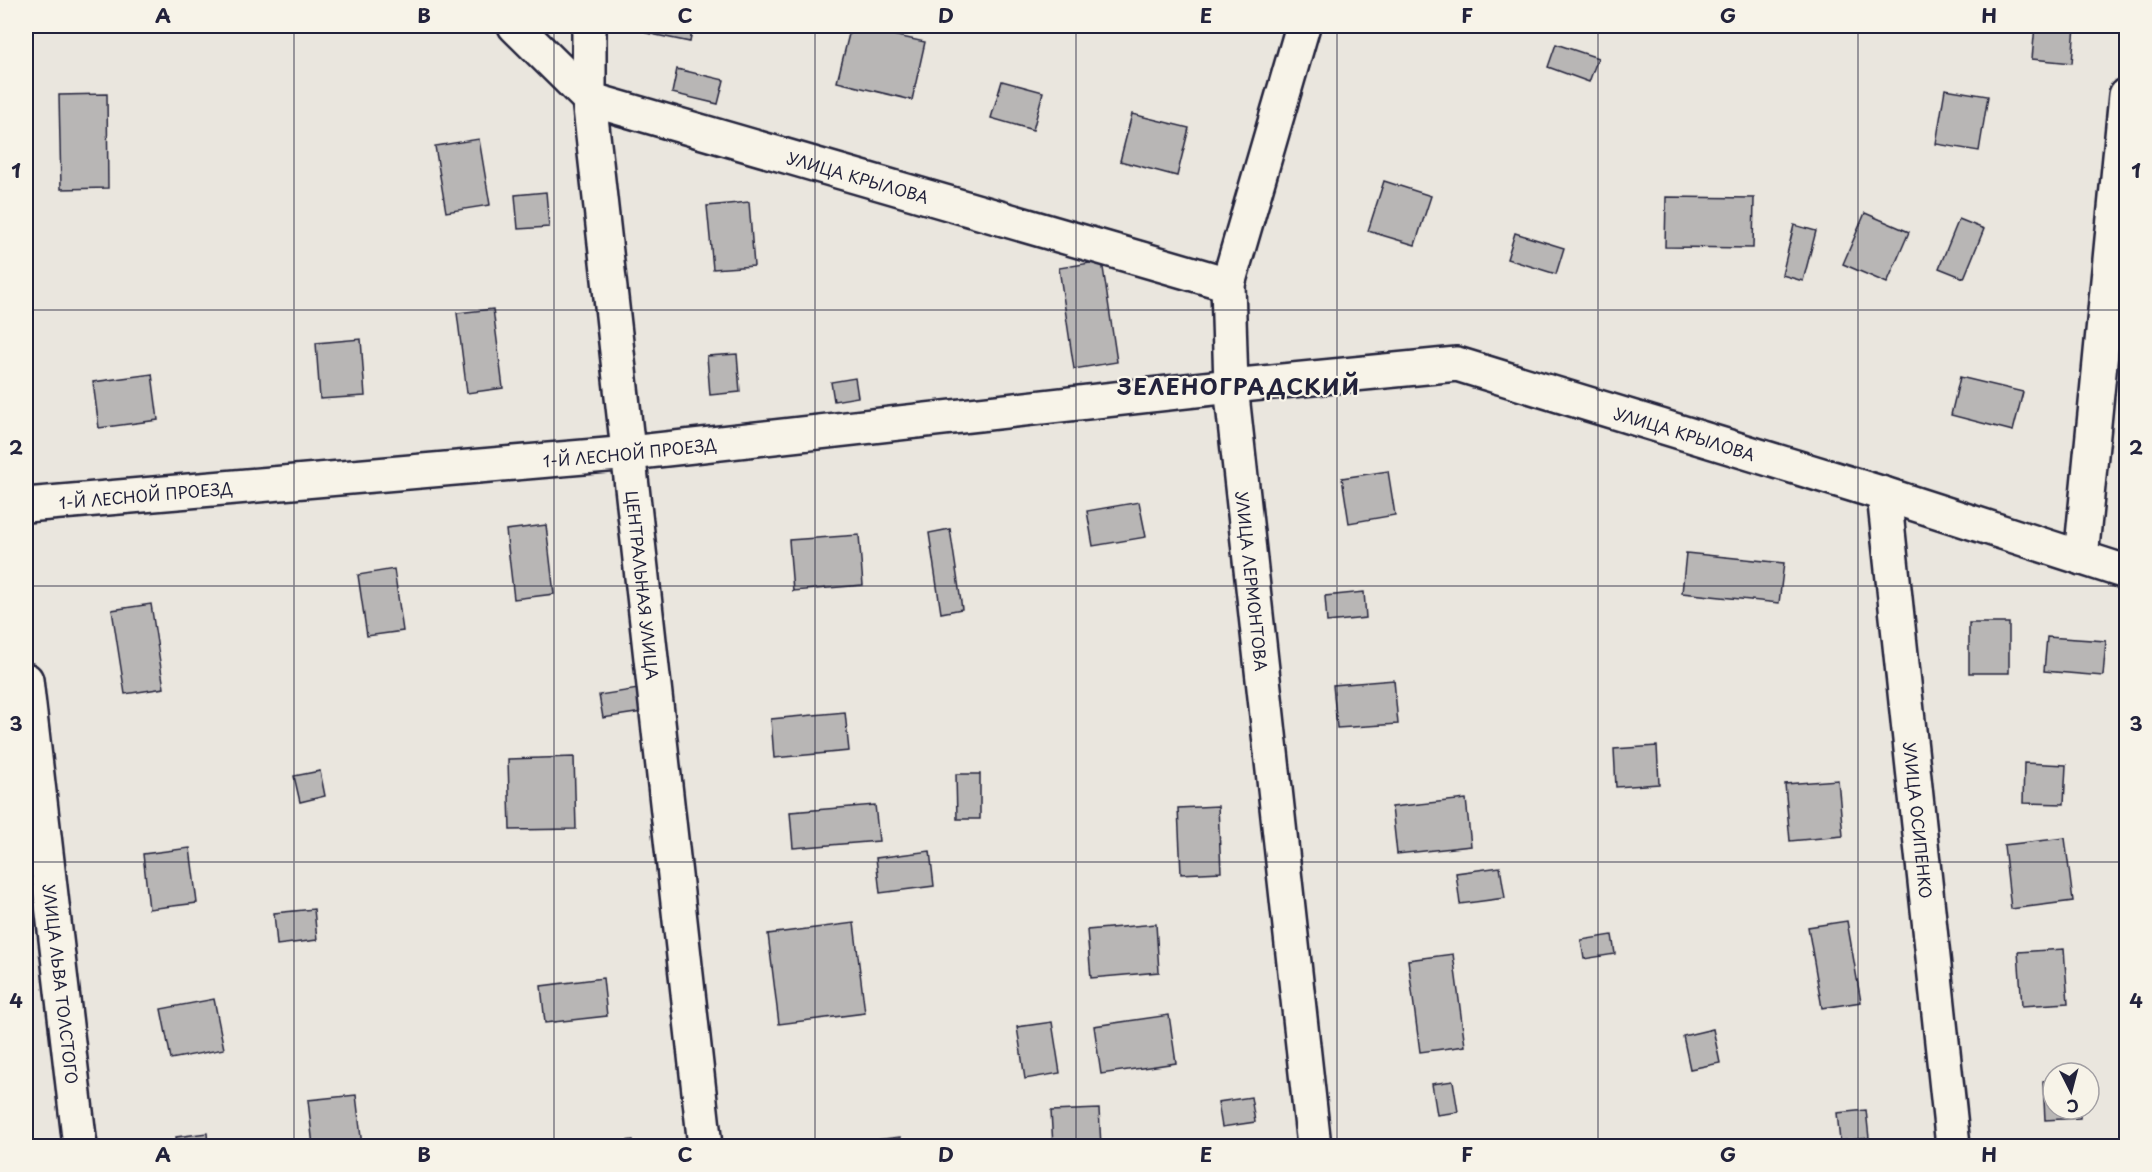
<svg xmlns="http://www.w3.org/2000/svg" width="2152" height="1172" viewBox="0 0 2152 1172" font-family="'Playpen Sans',sans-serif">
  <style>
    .building { fill: #b8b6b5; stroke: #22223b; stroke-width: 1.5 }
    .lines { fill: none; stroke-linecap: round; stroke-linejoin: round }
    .minor-casing { stroke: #22223b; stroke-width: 38 }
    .minor { stroke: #f7f3e8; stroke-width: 33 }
    .grid { fill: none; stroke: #22223b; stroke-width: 1.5; stroke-opacity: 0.55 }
    .labels { text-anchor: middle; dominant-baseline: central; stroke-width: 4.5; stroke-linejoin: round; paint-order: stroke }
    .street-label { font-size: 16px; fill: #22223b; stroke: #f7f3e8 }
    .district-label { font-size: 22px; font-weight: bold; letter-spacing: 1.5px; fill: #22223b; stroke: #f7f3e8 }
    .neatline { fill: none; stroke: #22223b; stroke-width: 2 }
    .grid-label { font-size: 20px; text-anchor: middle; font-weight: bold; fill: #22223b }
  </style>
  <rect width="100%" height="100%" fill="#eae6de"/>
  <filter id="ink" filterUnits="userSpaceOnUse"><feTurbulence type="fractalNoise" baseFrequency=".0167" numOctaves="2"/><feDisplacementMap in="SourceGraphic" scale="12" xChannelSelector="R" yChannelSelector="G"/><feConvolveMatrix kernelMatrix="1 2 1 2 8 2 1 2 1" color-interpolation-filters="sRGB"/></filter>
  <g filter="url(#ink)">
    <!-- building -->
    <g class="building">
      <polygon points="648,26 693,26 690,42 646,33"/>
      <polygon points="851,26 925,42 912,100 837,82"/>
      <polygon points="2035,26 2075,26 2072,63 2032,59"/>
      <polygon points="1556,44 1598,58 1589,82 1548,67"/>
      <polygon points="677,69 724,80 718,104 672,93"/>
      <polygon points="1002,81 1043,92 1033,130 991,118"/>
      <polygon points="1945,89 1988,96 1979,151 1936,144"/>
      <polygon points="107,94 108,188 61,189 59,95"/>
      <polygon points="1132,114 1189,128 1177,176 1120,161"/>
      <polygon points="479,139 490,205 446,212 435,146"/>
      <polygon points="1384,181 1431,196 1415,245 1368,231"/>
      <polygon points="546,192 549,227 518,229 515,195"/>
      <polygon points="1666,197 1754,198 1753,248 1665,247"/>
      <polygon points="749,202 754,266 713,269 707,206"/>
      <polygon points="1865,213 1909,232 1887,283 1843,264"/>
      <polygon points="1959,219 1984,229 1964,278 1939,268"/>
      <polygon points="1794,225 1816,231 1803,281 1782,275"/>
      <polygon points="1515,233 1564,248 1556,274 1507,259"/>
      <polygon points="1102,261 1117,362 1074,369 1059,268"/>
      <polygon points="493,309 503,388 467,393 457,313"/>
      <polygon points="361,339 365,396 320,399 316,343"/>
      <polygon points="737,354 740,392 710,395 707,356"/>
      <polygon points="152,374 158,420 99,428 93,382"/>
      <polygon points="1960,377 2023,392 2013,431 1951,415"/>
      <polygon points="855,378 858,397 834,401 831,382"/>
      <polygon points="1388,471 1395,515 1349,523 1342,478"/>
      <polygon points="1139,502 1146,537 1093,546 1087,511"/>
      <polygon points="546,525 554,594 514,599 506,530"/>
      <polygon points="950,529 962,609 941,613 929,533"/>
      <polygon points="859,535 863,585 793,591 789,540"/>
      <polygon points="1686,553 1784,563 1779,603 1682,593"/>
      <polygon points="394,569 403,631 367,636 358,575"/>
      <polygon points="1364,592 1366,618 1327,622 1325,596"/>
      <polygon points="151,604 164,688 125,694 112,610"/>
      <rect x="1969" y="623" width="40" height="50"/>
      <polygon points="2047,637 2106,641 2103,676 2044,671"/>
      <polygon points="1394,680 1398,724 1337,728 1333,685"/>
      <polygon points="638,689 642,712 603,718 599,695"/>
      <polygon points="845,712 849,751 774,758 771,719"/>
      <polygon points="1657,746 1659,784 1616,787 1614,749"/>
      <polygon points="574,757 576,829 510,830 508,759"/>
      <polygon points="2024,763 2066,765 2064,804 2023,803"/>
      <polygon points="320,771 325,796 300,802 294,776"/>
      <polygon points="956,774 980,774 980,819 957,819"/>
      <polygon points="1838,780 1843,836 1790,841 1785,784"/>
      <polygon points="1466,799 1471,846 1397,854 1392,807"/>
      <polygon points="875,805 879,841 793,848 790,812"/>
      <polygon points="1218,806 1221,872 1181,874 1178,808"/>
      <polygon points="2065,838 2073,901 2011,909 2004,845"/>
      <polygon points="190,848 197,903 149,909 143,854"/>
      <polygon points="930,851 934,886 880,893 876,858"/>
      <polygon points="1500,867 1505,898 1460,904 1456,873"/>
      <polygon points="314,909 317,940 277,945 274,913"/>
      <polygon points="1847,921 1861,1002 1822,1008 1808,927"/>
      <polygon points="854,923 865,1013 779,1024 768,934"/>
      <polygon points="1156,924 1159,972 1091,978 1087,930"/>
      <polygon points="1612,935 1615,954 1584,959 1581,940"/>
      <polygon points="2064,949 2068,1003 2022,1006 2018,952"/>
      <polygon points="1453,954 1465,1046 1420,1052 1408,960"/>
      <polygon points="603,978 607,1016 545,1023 541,986"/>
      <polygon points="214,999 224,1049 171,1059 161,1009"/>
      <polygon points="1169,1015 1176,1063 1101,1074 1094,1026"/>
      <polygon points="1052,1022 1060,1073 1025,1079 1017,1027"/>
      <polygon points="1713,1029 1720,1063 1690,1069 1683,1036"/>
      <polygon points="2053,1080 2053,1109 2080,1109 2080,1118 2045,1120 2043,1081"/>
      <polygon points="1453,1081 1458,1112 1437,1115 1432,1084"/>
      <polygon points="356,1095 362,1146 313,1146 308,1100"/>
      <polygon points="1251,1097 1255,1122 1222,1127 1218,1102"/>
      <polygon points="1099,1109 1101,1146 1053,1146 1051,1111"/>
      <polygon points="1866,1110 1869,1138 1840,1141 1837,1113"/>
      <polygon points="207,1133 208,1146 177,1146 176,1137"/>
      <polygon points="900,1137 901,1146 834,1146 834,1145"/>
      <polygon points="633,1140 634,1146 581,1146"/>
    </g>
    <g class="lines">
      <!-- minor casing -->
      <g class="minor-casing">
        <g id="minor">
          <path id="s1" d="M 515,26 L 589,99 L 1228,284"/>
          <path id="s2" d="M 589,26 L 589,99 L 705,1146"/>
          <path id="s3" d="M 1303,26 L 1228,284 L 1231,386 L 1314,1146"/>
          <path id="s4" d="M 1884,494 L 1953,1146"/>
          <path id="s5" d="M 26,505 L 630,453 L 1231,386 L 1457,364 L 1884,494 L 2126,572"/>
          <polyline points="2081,558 2126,95"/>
          <path id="s6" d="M 26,680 L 80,1146"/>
        </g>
      </g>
      <!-- minor -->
      <use href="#minor" class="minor"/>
    </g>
  </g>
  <!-- grid -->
  <path class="grid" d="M 294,26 L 294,1146M 554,26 L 554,1146M 815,26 L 815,1146M 1076,26 L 1076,1146M 1337,26 L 1337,1146M 1598,26 L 1598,1146M 1858,26 L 1858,1146M 26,310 L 2126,310M 26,586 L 2126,586M 26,862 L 2126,862"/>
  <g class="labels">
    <!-- street labels -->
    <g class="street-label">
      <text stroke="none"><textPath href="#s1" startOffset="384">УЛИЦА КРЫЛОВА</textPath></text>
      <text stroke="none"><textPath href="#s5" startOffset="1676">УЛИЦА КРЫЛОВА</textPath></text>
      <text stroke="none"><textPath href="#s5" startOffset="606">1-Й ЛЕСНОЙ ПРОЕЗД</textPath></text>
      <text stroke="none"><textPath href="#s5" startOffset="120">1-Й ЛЕСНОЙ ПРОЕЗД</textPath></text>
      <text stroke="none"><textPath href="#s3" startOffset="567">УЛИЦА ЛЕРМОНТОВА</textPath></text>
      <text stroke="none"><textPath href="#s2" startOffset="562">ЦЕНТРАЛЬНАЯ УЛИЦА</textPath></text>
      <text stroke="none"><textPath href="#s4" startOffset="328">УЛИЦА ОСИПЕНКО</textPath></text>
      <text stroke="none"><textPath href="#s6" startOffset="306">УЛИЦА ЛЬВА ТОЛСТОГО</textPath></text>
    </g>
    <!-- district labels -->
    <g class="district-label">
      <text x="1239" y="385">ЗЕЛЕНОГРАДСКИЙ</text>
    </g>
  </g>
  <!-- margin -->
  <rect width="2152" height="1172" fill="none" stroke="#f7f3e8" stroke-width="66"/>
  <!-- north arrow -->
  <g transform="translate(2071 1091) rotate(174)"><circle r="28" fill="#f7f3e8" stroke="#a29fa3" stroke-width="1.5"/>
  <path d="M0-4.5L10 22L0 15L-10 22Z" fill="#22223b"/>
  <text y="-9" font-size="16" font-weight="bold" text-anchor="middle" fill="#22223b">С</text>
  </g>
  <rect x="33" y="33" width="2086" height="1106" class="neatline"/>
  <g class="grid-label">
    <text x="163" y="23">A</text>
    <text x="424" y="23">B</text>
    <text x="685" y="23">C</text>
    <text x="946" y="23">D</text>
    <text x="1206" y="23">E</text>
    <text x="1467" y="23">F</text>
    <text x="1728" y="23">G</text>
    <text x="1989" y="23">H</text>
    <text x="16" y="178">1</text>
    <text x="2136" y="178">1</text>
    <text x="16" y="455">2</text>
    <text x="2136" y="455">2</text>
    <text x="16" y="731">3</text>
    <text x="2136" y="731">3</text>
    <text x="16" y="1008">4</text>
    <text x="2136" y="1008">4</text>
    <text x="163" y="1162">A</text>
    <text x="424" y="1162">B</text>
    <text x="685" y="1162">C</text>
    <text x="946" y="1162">D</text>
    <text x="1206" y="1162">E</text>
    <text x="1467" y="1162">F</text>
    <text x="1728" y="1162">G</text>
    <text x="1989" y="1162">H</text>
  </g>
</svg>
